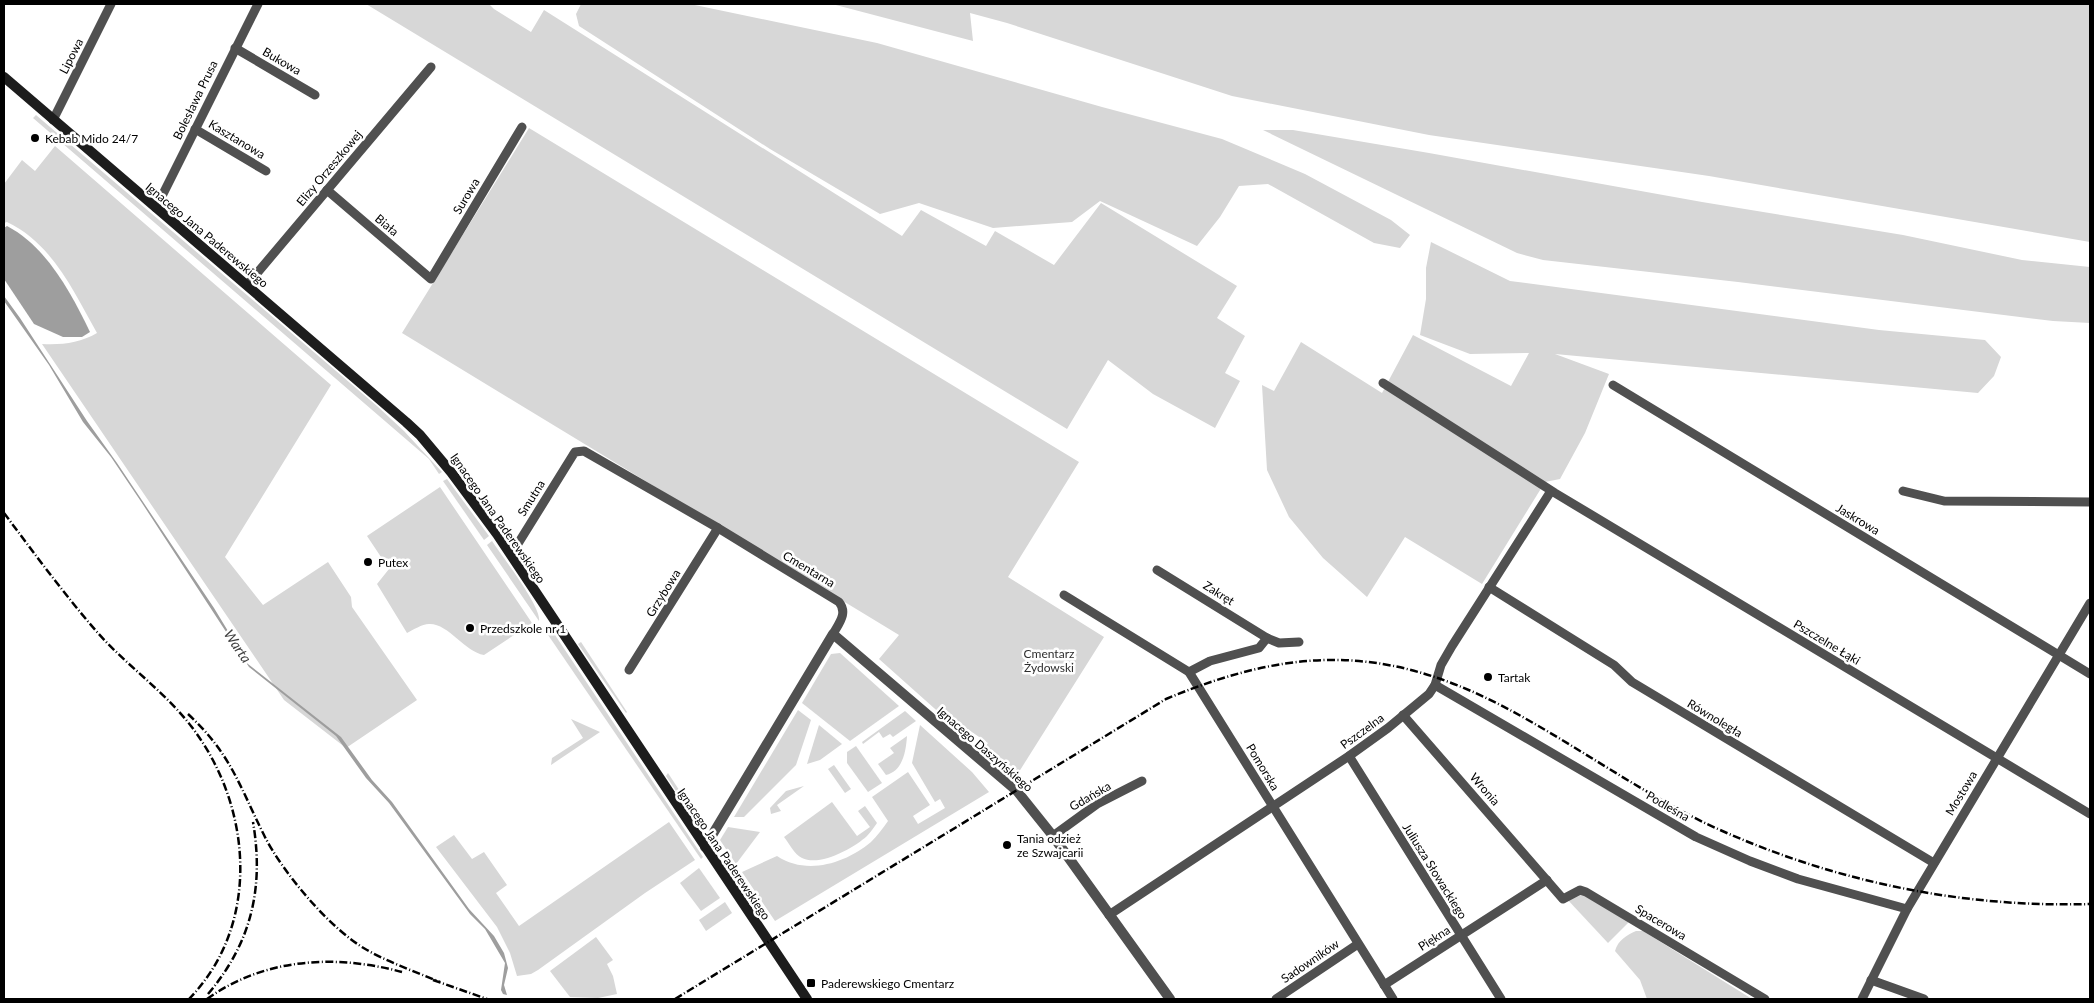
<svg xmlns="http://www.w3.org/2000/svg" width="2094" height="1003" viewBox="0 0 2094 1003" font-family="Lato,sans-serif">
  <style>
    .green { fill: #d7d7d7 }
    .water { fill: #9e9e9e }
    .lines { fill: none; stroke-linecap: round; stroke-linejoin: round }
    .minor { stroke: #505050; stroke-width: 9 }
    .tertiary { stroke: #505050; stroke-width: 10 }
    .secondary { stroke: #1d1d1d; stroke-width: 10 }
    .rail { stroke: #000; stroke-width: 2.5; stroke-dasharray: 8 2.5 1 2.5; stroke-linecap: butt }
    .poi-dot { fill: #000; stroke: #fff; stroke-width: 2 }
    .labels { text-anchor: middle; dominant-baseline: central; stroke-width: 5; stroke-linejoin: round; paint-order: stroke }
    .street-label { font-size: 12px; fill: #000; stroke: #fff }
    .poi-label { font-size: 12px; fill: #000; stroke: #fff; text-anchor: start }
    .park-label { font-size: 12px; fill: #2e2e2e; stroke: #fff }
    .water-label { font-size: 14px; font-style: italic; fill: #3f3f3f; stroke: #fff }
  </style>
  <rect width="100%" height="100%" fill="#fff"/>
  <!-- green -->
  <g class="green">
    <polygon points="366,4 489,4 494,9 531,32 544,10 902,236 921,210 986,246 995,231 1054,265 1101,203 1237,286 1217,318 1245,336 1225,373 1240,381 1215,428 1153,394 1108,360 1067,429"/>
    <polygon points="581,4 690,4 877,43 1102,107 1222,139 1305,174 1391,220 1410,235 1400,248 1374,243 1268,184 1239,186 1220,217 1197,246 1100,201 1072,222 993,228 919,203 880,214 770,149 579,26 576,14"/>
    <polygon points="832,4 2090,4 2090,242 1709,176 1429,135 1232,96 1007,23 970,13 973,41"/>
    <polygon points="36,115 377,406 404,431 442,472 439,474 429,459 33,118"/>
    <polygon points="529,128 1079,462 1008,577 1104,637 1017,775 984,749 988,743 966,728 962,733 879,659 899,635 402,333"/>
    <polygon points="1263,130 1293,130 1429,153 1702,202 1903,235 2022,260 2090,267 2090,323 2053,321 1738,282 1543,260 1517,253"/>
    <path d="M 55,146 L 331,385 L 225,557 L 263,605 L 328,562 L 351,597 L 352,607 L 417,700 L 346,748 L 284,700 L 42,344 C 62,345 80,343 97,333 C 74,292 52,243 7,222 L 4,223 L 4,184 L 22,160 L 35,171 Z"/>
    <polygon points="202,232 250,272 239,269 200,235"/>
    <polygon points="1431,242 1510,281 1879,330 1985,340 2001,357 1994,376 1978,393 1555,354 1609,374 1585,433 1560,479 1545,482 1482,584 1405,537 1367,597 1323,558 1289,517 1267,470 1262,385 1274,391 1301,342 1382,393 1413,335 1511,386 1529,353 1470,354 1420,335 1426,299 1426,268"/>
    <polygon points="447,479 489,536 484,540 443,481"/>
    <path d="M 440,487 L 532,623 L 484,655 C 465,652 448,623 429,624 C 422,624 413,630 407,633 L 377,584 L 389,569 L 367,536 Z"/>
    <path d="M 492,541 C 501,555 542,607 539,621 L 487,545 Z"/>
    <polygon points="544,629 553,632 703,857 701,859"/>
    <polygon points="581,642 627,712 626,713 578,644"/>
    <polygon points="840,653 899,706 850,741 802,703 831,654"/>
    <polygon points="798,710 811,720 796,765 744,817 734,817"/>
    <polygon points="905,711 916,721 893,737 890,734 883,738 879,732 863,744 862,742"/>
    <polygon points="571,719 600,732 551,765 552,758 583,738"/>
    <polygon points="819,725 842,744 820,760 807,764"/>
    <path d="M 920,725 L 972,772 L 989,792 L 775,921 L 742,872 L 777,856 C 807,876 846,863 871,842 C 877,836 883,828 888,821 L 872,797 L 908,772 L 930,805 L 913,816 L 918,824 L 945,808 L 940,799 L 935,802 L 912,763 Z"/>
    <path d="M 907,736 C 906,751 903,771 886,775 L 878,764 L 894,753 L 890,748 Z"/>
    <polygon points="856,746 882,783 868,792 847,763 847,752"/>
    <polygon points="834,765 851,789 845,793 828,769"/>
    <polygon points="668,773 700,822 700,823 697,822 666,776"/>
    <polygon points="804,786 777,805 781,811 771,814 770,808 786,791"/>
    <path d="M 832,802 L 857,836 L 870,827 L 858,811 L 865,806 L 877,823 C 874,827 871,832 867,836 C 854,848 820,867 802,858 C 794,854 789,843 784,837 Z"/>
    <polygon points="669,822 695,860 645,893 538,970 531,974 517,976 510,953 497,927 436,847 454,835 472,859 484,852 507,885 496,893 519,926"/>
    <polygon points="728,827 760,832 736,864 720,840"/>
    <polygon points="699,868 720,898 701,911 680,883"/>
    <polygon points="1577,893 1584,894 1629,922 1608,943 1566,898"/>
    <polygon points="725,902 732,913 706,931 699,920"/>
    <path d="M 1636,931 L 1643,931 L 1752,999 L 1647,999 L 1640,980 L 1615,951 C 1618,940 1627,935 1636,931 Z"/>
    <polygon points="596,937 613,960 607,964 613,976 617,994 598,998 570,997 550,971"/>
  </g>
  <!-- water -->
  <g class="water">
    <path d="M 7,226 C 47,247 71,293 90,332 L 82,337 L 63,337 L 34,324 L 4,279 L 4,228 Z"/>
    <polygon points="4,296 20,318 87,421 117,463 214,608 248,664 341,737 372,780 392,802 469,909 494,936 504,953 508,968 504,985 507,995 503,994 501,990 505,963 485,929 470,914 389,803 366,778 336,736 249,667 142,503 111,457 83,422 49,365 4,301"/>
  </g>
  <g class="lines">
    <!-- minor -->
    <g class="minor">
      <polyline points="235,48 315,95"/>
      <polyline points="53,120 111,4"/>
      <polyline points="195,129 266,171"/>
      <polyline points="327,190 431,279 522,127"/>
      <polyline points="156,208 258,4"/>
      <polyline points="247,285 431,67"/>
      <polyline points="1383,383 1555,493 2090,814"/>
      <polyline points="1613,385 2090,674"/>
      <polyline points="1903,491 1944,501 2090,502"/>
      <path d="M 511,555 L 573,455 L 575,452 L 584,451 L 718,528 L 839,602 C 848,613 839,623 833,634"/>
      <polyline points="1157,570 1267,638 1259,648 1210,661 1189,672"/>
      <polyline points="1489,587 1614,665 1632,682 1934,863"/>
      <polyline points="1064,595 1189,672 1393,999"/>
      <polyline points="1267,638 1279,643 1299,642"/>
      <polyline points="629,670 718,528"/>
      <polyline points="1435,685 1696,837 1750,861 1798,879 1907,909"/>
      <polyline points="1403,715 1563,899 1580,890 1586,892 1765,999"/>
      <polyline points="1349,756 1501,999"/>
      <polyline points="1053,836 1097,804 1142,781"/>
      <polyline points="1109,915 1349,756 1388,728 1429,694 1435,685 1441,665 1452,646 1551,491"/>
      <polyline points="1871,980 1924,999"/>
      <polyline points="1384,985 1547,880"/>
      <polyline points="1276,999 1358,944"/>
      <polyline points="1862,999 1907,909 2090,603"/>
    </g>
    <!-- tertiary -->
    <polyline class="tertiary" points="705,847 833,634 1017,791 1053,836 1170,999"/>
    <!-- secondary -->
    <polyline class="secondary" points="4,77 406,422 420,435 451,472 497,534 807,999"/>
    <!-- rail -->
    <g class="rail">
      <path d="M 4,513 C 34,553 64,594 97,632 C 126,665 163,690 191,726 C 252,805 262,924 189,999"/>
      <path d="M 188,714 C 231,754 239,785 264,835 C 282,872 331,930 367,950 C 390,963 416,972 440,982"/>
      <polyline points="433,980 487,999"/>
      <path d="M 208,994 C 252,942 264,887 253,822"/>
      <path d="M 207,999 C 264,958 335,954 402,972"/>
      <path d="M 675,999 L 1166,699 C 1302,642 1399,646 1528,720 C 1588,754 1645,794 1707,824 C 1827,880 1958,908 2090,904"/>
    </g>
  </g>
  <!-- markers -->
  <g class="poi-dot">
    <circle cx="35" cy="138" r="5"/>
    <circle cx="368" cy="562" r="5"/>
    <circle cx="470" cy="628" r="5"/>
    <circle cx="1488" cy="677" r="5"/>
    <circle cx="1007" cy="845" r="5"/>
    <rect x="806" y="978" width="10" height="10" rx="2.5"/>
  </g>
  <g class="labels">
    <!-- street labels -->
    <g class="street-label">
      <text transform="translate(71 56) rotate(-63)">Lipowa</text>
      <text transform="translate(282 61) rotate(30)">Bukowa</text>
      <text transform="translate(195 100) rotate(-64)">Bolesława Prusa</text>
      <text transform="translate(237 139) rotate(31)">Kasztanowa</text>
      <text transform="translate(329 168) rotate(-50)">Elizy Orzeszkowej</text>
      <text transform="translate(466 196) rotate(-59)">Surowa</text>
      <text transform="translate(387 225) rotate(40)">Biała</text>
      <text transform="translate(207 235) rotate(40)">Ignacego Jana Paderewskiego</text>
      <text transform="translate(531 498) rotate(-58)">Smutna</text>
      <text transform="translate(498 518) rotate(55)">Ignacego Jana Paderewskiego</text>
      <text transform="translate(1858 519) rotate(31)">Jaskrowa</text>
      <text transform="translate(809 569) rotate(31)">Cmentarna</text>
      <text transform="translate(663 593) rotate(-58)">Grzybowa</text>
      <text transform="translate(1219 593) rotate(32)">Zakręt</text>
      <text transform="translate(1827 642) rotate(31)">Pszczelne Łąki</text>
      <text transform="translate(1715 718) rotate(31)">Równoległa</text>
      <text transform="translate(1362 731) rotate(-36)">Pszczelna</text>
      <text transform="translate(985 749) rotate(41)">Ignacego Daszyńskiego</text>
      <text transform="translate(1263 767) rotate(59)">Pomorska</text>
      <text transform="translate(1485 789) rotate(49)">Wronia</text>
      <text transform="translate(1961 793) rotate(-59)">Mostowa</text>
      <text transform="translate(1090 796) rotate(-30)">Gdańska</text>
      <text transform="translate(1668 806) rotate(30)">Podleśna</text>
      <text transform="translate(724 854) rotate(56)">Ignacego Jana Paderewskiego</text>
      <text transform="translate(1435 871) rotate(58)">Juliusza Słowackiego</text>
      <text transform="translate(1661 922) rotate(31)">Spacerowa</text>
      <text transform="translate(1434 938) rotate(-33)">Piękna</text>
      <text transform="translate(1310 961) rotate(-34)">Sadowników</text>
    </g>
    <!-- poi labels -->
    <g class="poi-label">
      <text x="45" y="138">Kebab Mido 24/7</text>
      <text x="378" y="562">Putex</text>
      <text x="480" y="628">Przedszkole nr 1</text>
      <text x="1498" y="677">Tartak</text>
      <text x="1017" y="838">Tania odzież<tspan x="1017" dy="14">ze Szwajcarii</tspan></text>
      <text x="821" y="983">Paderewskiego Cmentarz</text>
    </g>
    <!-- park labels -->
    <g class="park-label">
      <text x="1049" y="653">Cmentarz<tspan x="1049" dy="14">Żydowski</tspan></text>
    </g>
    <!-- water labels -->
    <g class="water-label">
      <text transform="translate(238 646) rotate(56)">Warta</text>
    </g>
  </g>
  <!-- border -->
  <rect width="2094" height="1003" fill="none" stroke="#000000" stroke-width="10"/>
</svg>
